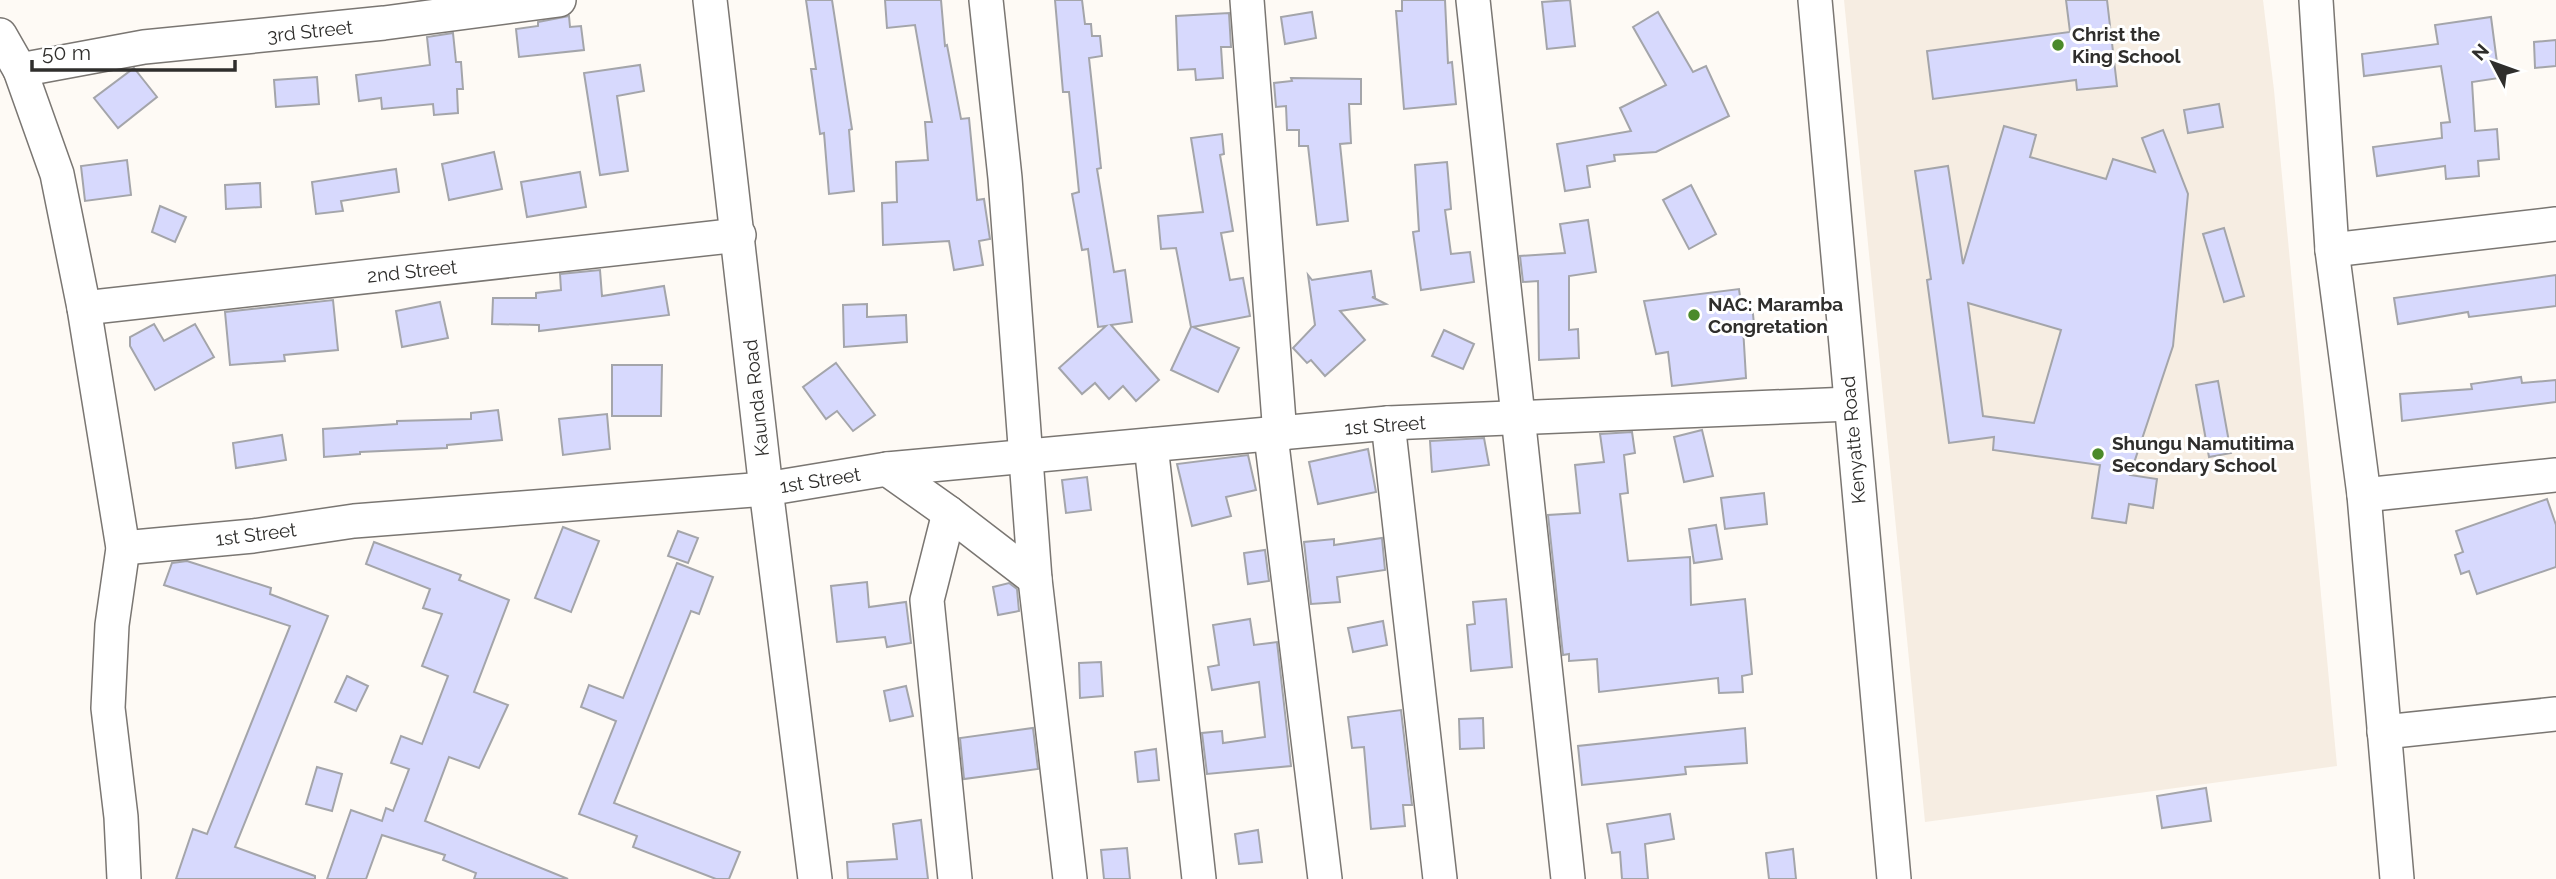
<svg xmlns="http://www.w3.org/2000/svg" width="2556" height="879" viewBox="0 0 2556 879" font-family="Raleway,sans-serif">
  <style>
    .built { fill: #f6ede2 }
    .building { fill: #d7d9fd; stroke: #a4a5aa; stroke-width: 2; fill-rule: evenodd }
    .lines { fill: none; stroke-linecap: round; stroke-linejoin: round }
    .street-casing { stroke: #7a7672; stroke-width: 36 }
    .street { stroke: #fff; stroke-width: 33 }
    .poi-dot { fill: #4b8a2a; stroke: #fff; stroke-width: 2.5 }
    .labels { text-anchor: middle; dominant-baseline: central; stroke-width: 6; stroke-linejoin: round; paint-order: stroke }
    .street-label { font-size: 19px; fill: #2f2e2c; stroke: #fff }
    .poi-label { font-size: 19px; font-weight: bold; fill: #2f2e2c; stroke: #fff; text-anchor: start }
  </style>
  <rect width="100%" height="100%" fill="#fefaf5"/>
  <!-- built -->
  <polygon class="built" points="1844,0 2263,0 2274,90 2337,766 1925,822"/>
  <!-- building -->
  <g class="building">
    <polygon points="806,0 832,0 852,129 849,130 854,191 829,194 824,133 820,134 811,69 816,69"/>
    <polygon points="885,0 941,0 945,46 947,45 961,119 969,118 977,200 984,199 990,239 979,241 983,265 954,270 949,241 883,245 882,203 897,202 896,162 928,160 925,122 932,122 915,25 887,28"/>
    <polygon points="1055,0 1082,0 1085,24 1091,24 1092,36 1100,36 1102,56 1089,58 1101,168 1097,169 1114,272 1125,270 1132,322 1111,325 1159,380 1136,401 1123,386 1109,399 1095,383 1082,394 1059,368 1106,326 1098,327 1088,249 1082,250 1072,194 1079,192 1069,92 1063,92"/>
    <polygon points="1402,0 1445,0 1448,63 1452,62 1456,104 1404,109 1396,11 1402,11"/>
    <polygon points="1570,0 1575,46 1547,49 1542,2"/>
    <polygon points="2066,0 2107,0 2117,86 2077,90 2076,80 1933,99 1927,51 2070,32"/>
    <polygon points="1312,12 1316,38 1285,44 1281,17"/>
    <polygon points="1658,12 1693,72 1706,66 1729,116 1656,152 1614,155 1615,161 1587,166 1590,187 1565,191 1557,144 1631,131 1620,108 1666,85 1633,27"/>
    <polygon points="1229,13 1231,47 1221,47 1223,78 1196,80 1195,69 1178,70 1176,16"/>
    <polygon points="569,16 570,27 581,26 584,50 519,57 516,29 538,26 538,22"/>
    <polygon points="2491,17 2499,78 2472,82 2475,131 2497,129 2499,159 2478,161 2479,176 2446,179 2445,166 2377,176 2373,147 2442,138 2441,123 2450,122 2441,66 2364,76 2362,54 2438,44 2435,25"/>
    <polygon points="453,33 456,62 461,62 463,89 457,89 458,113 434,115 433,104 382,109 381,98 359,101 356,75 430,65 427,37"/>
    <polygon points="2556,40 2556,66 2535,68 2534,42"/>
    <polygon points="640,65 644,91 617,96 628,171 600,175 584,73"/>
    <polygon points="134,68 157,97 118,128 94,98"/>
    <polygon points="317,77 319,104 276,107 274,80"/>
    <polygon points="1291,78 1361,79 1361,104 1349,104 1351,143 1340,144 1348,221 1317,225 1308,146 1299,146 1299,130 1287,130 1286,106 1276,107 1274,83 1292,81"/>
    <polygon points="2219,104 2223,127 2188,133 2184,110"/>
    <path d="M 2004,126 L 2036,135 L 2030,157 L 2106,179 L 2113,159 L 2155,172 L 2142,138 L 2163,130 L 2188,194 L 2173,346 L 2130,475 L 2157,479 L 2153,508 L 2129,504 L 2126,523 L 2092,518 L 2100,465 L 1993,450 L 1994,437 L 1949,443 L 1927,280 L 1931,279 L 1915,171 L 1948,166 L 1963,264 ZM 1968,303 L 2061,330 L 2034,423 L 1983,416 Z"/>
    <polygon points="1222,134 1224,154 1220,155 1233,231 1221,233 1230,280 1243,278 1250,316 1193,327 1239,348 1218,392 1171,370 1191,327 1176,248 1161,249 1158,216 1203,212 1191,138"/>
    <polygon points="494,152 502,189 449,200 442,164"/>
    <polygon points="127,160 131,195 85,201 81,166"/>
    <polygon points="1447,162 1451,209 1445,210 1451,254 1470,252 1474,282 1421,290 1413,232 1419,231 1415,165"/>
    <polygon points="396,169 399,192 341,201 343,211 316,214 312,182"/>
    <polygon points="580,172 586,207 527,217 521,182"/>
    <polygon points="260,183 261,207 226,209 225,185"/>
    <polygon points="1691,185 1716,234 1689,249 1663,200"/>
    <polygon points="160,206 186,217 175,242 152,232"/>
    <polygon points="1588,220 1596,272 1569,276 1569,330 1578,329 1579,358 1539,360 1538,281 1523,282 1520,256 1565,253 1560,224"/>
    <polygon points="2224,228 2244,296 2224,302 2203,234"/>
    <polygon points="600,270 602,296 664,286 669,315 539,331 539,325 492,324 493,298 536,298 536,293 561,290 560,274"/>
    <polygon points="1371,271 1375,297 1372,297 1386,304 1340,311 1365,340 1325,376 1311,360 1307,363 1293,348 1315,325 1308,275 1312,280"/>
    <polygon points="2556,275 2556,306 2469,317 2468,312 2398,324 2394,298"/>
    <polygon points="1739,289 1741,304 1752,303 1754,325 1743,327 1746,378 1672,386 1668,352 1656,354 1644,301"/>
    <polygon points="333,300 338,350 284,355 285,361 230,365 225,312"/>
    <polygon points="440,302 448,338 402,347 396,311"/>
    <polygon points="867,304 867,317 906,315 907,342 844,347 843,305"/>
    <polygon points="154,324 164,341 195,324 214,357 155,390 130,346 130,337"/>
    <polygon points="1444,330 1474,344 1463,369 1432,356"/>
    <polygon points="836,363 875,415 853,431 837,411 826,419 803,387"/>
    <polygon points="612,365 662,365 661,416 612,416"/>
    <polygon points="2521,377 2522,383 2556,380 2556,402 2402,421 2400,394 2472,389 2471,384"/>
    <polygon points="2218,381 2231,453 2209,457 2196,385"/>
    <polygon points="498,410 502,440 447,445 447,448 360,452 360,454 324,457 323,429 397,424 397,421 471,419 471,413"/>
    <polygon points="607,414 610,449 563,455 559,419"/>
    <polygon points="1702,430 1713,476 1684,482 1674,437"/>
    <polygon points="1632,432 1635,453 1624,455 1628,493 1620,494 1628,561 1690,557 1691,605 1745,599 1752,674 1742,676 1743,692 1719,693 1718,678 1599,692 1597,659 1569,661 1569,654 1563,655 1548,515 1580,513 1575,465 1604,462 1600,434"/>
    <polygon points="282,435 286,460 236,468 233,443"/>
    <polygon points="1484,438 1489,465 1432,472 1430,441"/>
    <polygon points="1368,449 1376,492 1318,504 1309,462"/>
    <polygon points="1248,455 1256,490 1226,497 1231,516 1192,526 1177,464"/>
    <polygon points="1087,477 1091,510 1066,513 1062,480"/>
    <polygon points="1764,493 1767,524 1725,529 1721,498"/>
    <polygon points="2547,499 2556,525 2556,567 2477,594 2469,571 2461,574 2455,555 2463,552 2456,531"/>
    <polygon points="1716,525 1722,559 1694,563 1689,529"/>
    <polygon points="563,527 599,541 571,612 535,598"/>
    <polygon points="678,531 698,538 688,563 668,556"/>
    <polygon points="1382,538 1385,570 1337,577 1340,602 1311,604 1304,542 1334,539 1334,545"/>
    <polygon points="374,542 461,575 459,580 509,600 474,692 508,705 479,768 449,757 425,821 568,879 474,879 476,873 443,860 445,855 382,835 366,879 327,879 351,810 382,821 386,808 393,811 409,769 391,763 401,736 422,744 448,676 422,666 442,614 423,608 430,589 366,564"/>
    <polygon points="1265,550 1269,581 1248,584 1244,553"/>
    <polygon points="187,561 271,588 270,594 328,616 235,847 315,876 315,879 176,879 193,829 207,834 290,626 164,585 172,563"/>
    <polygon points="677,563 713,577 699,614 691,611 614,803 740,852 729,879 716,879 633,847 637,836 579,814 616,721 581,707 589,685 623,698"/>
    <polygon points="867,582 869,607 906,602 911,643 887,647 885,637 837,642 831,586"/>
    <polygon points="1009,583 1017,589 1019,611 998,615 993,587"/>
    <polygon points="1506,599 1512,667 1471,671 1467,625 1475,624 1473,602"/>
    <polygon points="1250,619 1254,645 1277,642 1291,766 1207,774 1202,733 1222,731 1223,743 1265,737 1259,682 1212,690 1208,667 1219,665 1213,625"/>
    <polygon points="1383,621 1387,645 1353,652 1348,628"/>
    <polygon points="1101,662 1103,696 1080,698 1079,663"/>
    <polygon points="347,676 368,686 356,711 335,702"/>
    <polygon points="906,686 913,716 890,721 884,691"/>
    <polygon points="1401,710 1412,805 1403,805 1405,826 1371,829 1364,747 1352,748 1348,717"/>
    <polygon points="1483,718 1484,748 1460,749 1459,719"/>
    <polygon points="1033,728 1038,769 964,779 960,738"/>
    <polygon points="1745,728 1747,763 1685,767 1686,774 1582,785 1578,746"/>
    <polygon points="1156,749 1159,780 1138,782 1135,752"/>
    <polygon points="317,767 342,774 332,811 306,804"/>
    <polygon points="2206,788 2211,821 2162,828 2157,796"/>
    <polygon points="1670,814 1674,839 1645,844 1648,879 1622,879 1620,852 1612,853 1607,824"/>
    <polygon points="921,820 928,879 848,879 847,862 897,859 893,824"/>
    <polygon points="1258,830 1262,862 1239,864 1235,834"/>
    <polygon points="1127,848 1130,879 1104,879 1101,850"/>
    <polygon points="1793,849 1796,879 1769,879 1766,853"/>
  </g>
  <g class="lines">
    <!-- street casing -->
    <g class="street-casing">
      <g id="street">
        <polyline points="710,0 766,489 815,879"/>
        <polyline points="986,0 1005,178 1035,579 1070,879"/>
        <polyline points="1247,0 1280,435"/>
        <polyline points="1473,0 1568,879"/>
        <polyline points="1815,0 1894,879"/>
        <polyline points="2316,0 2332,250 2364,495 2397,879"/>
        <polyline points="0,35 20,70 57,174 84,308 123,548 112,625 108,708 121,817 124,879"/>
        <polyline points="20,70 144,47 384,23 559,0"/>
        <polyline points="2332,250 2556,224"/>
        <polyline points="84,308 739,235"/>
        <polyline points="1388,423 1440,879"/>
        <polyline points="1271,436 1325,879"/>
        <polyline points="1151,445 1199,879"/>
        <polyline points="887,469 949,513 1035,579"/>
        <polyline points="2364,495 2556,475"/>
        <polyline points="949,513 927,600 955,879"/>
        <polyline points="123,548 253,536 354,521 766,489 887,469 1388,423 1850,404"/>
        <polyline points="2384,732 2556,714"/>
      </g>
    </g>
    <!-- street -->
    <use href="#street" class="street"/>
  </g>
  <!-- markers -->
  <g class="poi-dot">
    <circle cx="2058" cy="45" r="7"/>
    <circle cx="1694" cy="315" r="7"/>
    <circle cx="2098" cy="454" r="7"/>
  </g>
  <g class="labels">
    <!-- street labels -->
    <g class="street-label">
      <text transform="translate(310 31) rotate(-6)">3rd Street</text>
      <text transform="translate(412 271) rotate(-6)">2nd Street</text>
      <text transform="translate(756 398) rotate(-96)">Kaunda Road</text>
      <text transform="translate(1385 425) rotate(-4)">1st Street</text>
      <text transform="translate(1853 440) rotate(-95)">Kenyatte Road</text>
      <text transform="translate(820 480) rotate(-9)">1st Street</text>
      <text transform="translate(256 534) rotate(-7)">1st Street</text>
    </g>
    <!-- poi labels -->
    <g class="poi-label">
      <text x="2072" y="34">Christ the<tspan x="2072" dy="22">King School</tspan></text>
      <text x="1708" y="304">NAC: Maramba<tspan x="1708" dy="22">Congretation</tspan></text>
      <text x="2112" y="443">Shungu Namutitima<tspan x="2112" dy="22">Secondary School</tspan></text>
    </g>
  </g>
  <!-- north arrow -->
  <g transform="translate(2493 63) rotate(311)" stroke="#ffffff" stroke-width="5" paint-order="stroke">
  <path d="M0-5L12 26L0 18L-12 26Z" fill="#2f2e2c"/>
  <text y="-10" font-size="19" font-weight="bold" text-anchor="middle" fill="#2f2e2c">N</text>
  </g>
  <!-- scale -->
  <path d="M32 60v10h203v-10" fill="none" stroke="#2f2e2c" stroke-width="3.5"/>
  <text x="42" y="60" font-size="21" fill="#2f2e2c" stroke="#ffffff" stroke-width="5" paint-order="stroke">50 m</text>
</svg>
